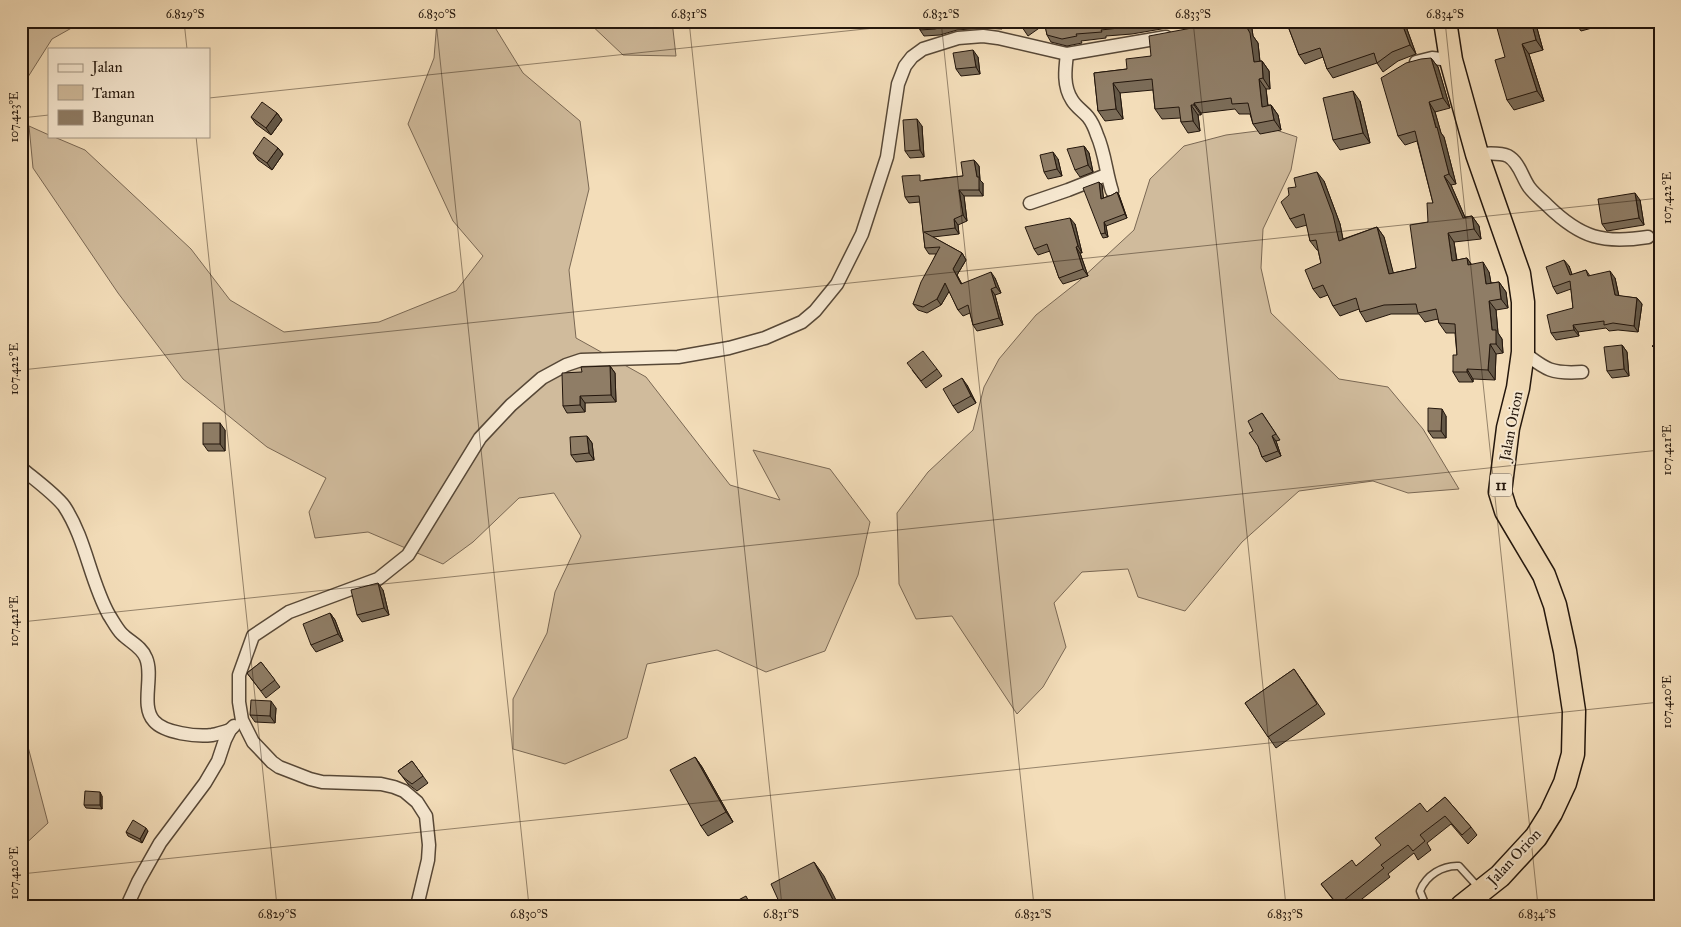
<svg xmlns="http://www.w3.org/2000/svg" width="1681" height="927" viewBox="0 0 1681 927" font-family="'IM FELL Great Primer',serif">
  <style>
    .green { fill: #d0bb9c; stroke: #7a6854 }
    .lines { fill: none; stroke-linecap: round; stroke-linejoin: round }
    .lane-casing { stroke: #574837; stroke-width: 9 }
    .street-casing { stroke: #574837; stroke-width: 15 }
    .highway-casing { stroke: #23160c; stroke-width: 25 }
    .lane { stroke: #f7e9d2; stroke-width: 6 }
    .street { stroke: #f7e9d2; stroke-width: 12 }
    .highway { stroke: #f3ddb9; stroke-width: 22 }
    .wall { fill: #7b6c58; stroke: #23160c }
    .shaded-wall { fill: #645847; stroke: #23160c }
    .building { fill: #8f7d66; stroke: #23160c }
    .ticks { fill: none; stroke: #23160c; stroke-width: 1; stroke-opacity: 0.45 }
    .labels { text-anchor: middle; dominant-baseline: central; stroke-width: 4; stroke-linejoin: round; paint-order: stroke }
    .shield { fill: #f7e9d2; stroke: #635547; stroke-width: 1 }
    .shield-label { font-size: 14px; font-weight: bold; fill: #23160c }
    .street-label { font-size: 15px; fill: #23160c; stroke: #f7e9d2 }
    .neatline { fill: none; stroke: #23160c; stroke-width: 2 }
    .ticks-label { font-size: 12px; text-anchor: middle; fill: #23160c }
  </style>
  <rect width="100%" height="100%" fill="#f3ddb9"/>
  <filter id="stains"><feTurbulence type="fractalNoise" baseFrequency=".004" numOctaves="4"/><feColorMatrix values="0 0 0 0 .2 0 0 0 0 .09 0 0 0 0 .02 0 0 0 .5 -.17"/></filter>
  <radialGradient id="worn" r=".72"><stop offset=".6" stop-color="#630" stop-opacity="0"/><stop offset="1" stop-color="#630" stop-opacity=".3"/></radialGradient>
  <!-- green -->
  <g class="green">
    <polygon points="21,21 84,21 52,39 21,88"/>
    <polygon points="437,21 491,21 523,73 580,121 589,189 569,270 576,338 646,377 730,485 780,500 753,450 830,469 870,522 858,575 825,651 766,672 717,650 647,664 627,738 565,764 513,749 513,699 547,633 555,592 581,536 554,493 519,498 473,542 443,564 368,532 315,538 309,512 326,478 267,447 183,379 118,293 33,168 29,126 49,135 49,136 52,136 85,150 191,249 230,300 284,332 379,322 456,291 483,256 453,221 408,124 434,58"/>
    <polygon points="587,21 672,21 676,56 623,55"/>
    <polygon points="1273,129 1297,137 1291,170 1263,229 1261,268 1271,313 1339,379 1388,387 1423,429 1459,489 1408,493 1373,481 1299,491 1242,542 1185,611 1138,597 1128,569 1082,572 1054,603 1066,647 1043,687 1017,714 952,616 916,619 899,584 897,513 928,472 973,430 984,387 999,359 1036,315 1079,281 1134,230 1150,179 1184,146 1226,135"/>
    <polygon points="21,720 48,823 21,848"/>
  </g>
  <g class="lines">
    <!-- lane casing -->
    <g class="lane-casing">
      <path id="lane" d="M 1426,906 L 1420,891 C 1426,875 1443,865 1459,866 L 1479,888"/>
    </g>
    <!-- street casing -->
    <g class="street-casing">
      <g id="street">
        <path d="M 1067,54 C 1065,70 1063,86 1072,100 C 1076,107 1083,111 1088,117 C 1092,122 1095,129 1097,135 C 1105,153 1106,173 1112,191"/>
        <polyline points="1416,62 1432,58 1451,60"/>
        <path d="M 1477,154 C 1487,154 1499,152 1508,156 C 1519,162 1522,177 1529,187 C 1534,194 1542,200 1548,206 C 1581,238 1603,244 1648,237"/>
        <polyline points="1030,203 1068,190 1106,175"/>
        <path d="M 1523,352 C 1546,370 1552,374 1582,372"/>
        <path d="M 21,468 C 33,478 55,494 64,506 C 86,539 90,581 109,615 C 113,621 117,629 122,634 C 130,642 142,647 146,658 C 154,676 140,706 154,721 C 164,733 197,737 212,735 C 218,734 224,732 230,730"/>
        <polyline points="127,906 138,882 160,843 205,783 218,761 225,740 230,730 234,726"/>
        <polyline points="417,906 428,860 429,845 426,816 417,802 404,791 394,787 381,784 322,782 310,779 279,767 272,762 253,742 242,720 239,702 239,675 253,636 289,612 378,579 408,555 480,438 511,405 542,378 566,365 581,360 678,357 729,348 765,338 802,322 815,311 837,284 862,234 887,157 898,84 905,66 912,57 923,49 958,38 983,36 998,38 1067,54 1166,37"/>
      </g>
    </g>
    <!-- highway casing -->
    <g class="highway-casing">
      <polyline id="highway" points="1445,21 1451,60 1477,154 1519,274 1523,302 1523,352 1518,388 1508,428 1500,492 1506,511 1544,575 1555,605 1565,651 1574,711 1573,754 1565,783 1551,813 1536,837 1500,876 1462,906"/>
    </g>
    <!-- lane -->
    <use href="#lane" class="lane"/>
    <!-- street -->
    <use href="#street" class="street"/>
    <!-- highway -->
    <use href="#highway" class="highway"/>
  </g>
  <!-- wall -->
  <g class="wall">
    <polygon points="906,21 918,21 907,23"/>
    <polygon points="920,21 1000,21 1002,29 982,28 957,30 940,35 924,36 920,30"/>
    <polygon points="1018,21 1178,21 1179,26 1132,34 1106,36 1106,38 1081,41 1082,43 1067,46 1051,42 1047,35 1045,24 1028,36"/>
    <polygon points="1286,21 1404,21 1416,54 1398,61 1383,72 1377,63 1333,78 1327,69 1323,57 1305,64 1299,55"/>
    <polygon points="1535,21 1543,50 1529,54 1544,101 1514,110 1507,100 1505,57"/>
    <polygon points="1575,21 1602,21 1603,25 1581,31 1576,24"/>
    <polygon points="1252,29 1253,36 1258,43 1260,61 1262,61 1269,71 1270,89 1266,89 1268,105 1271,105 1278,115 1281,130 1260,134 1253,124 1250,114 1239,114 1235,109 1201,113 1201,115 1198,115 1200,131 1188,133 1181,122 1181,118 1162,119 1155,109 1153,90 1120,93 1123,119 1105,121 1098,111 1094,73 1127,69 1151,56"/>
    <polygon points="978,57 980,74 961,76 956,69"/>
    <polygon points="1431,58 1438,67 1450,108 1435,112 1441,133 1444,137 1456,184 1451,185 1465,217 1472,216 1479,226 1481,239 1454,242 1457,260 1467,258 1471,264 1489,272 1491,283 1499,282 1506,292 1508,308 1496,310 1498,333 1502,339 1503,353 1496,354 1495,380 1473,379 1473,382 1459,382 1453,372 1457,355 1455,333 1446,333 1439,323 1438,319 1425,322 1419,314 1391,314 1366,322 1360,312 1359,309 1340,316 1333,306 1328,295 1320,298 1313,289 1321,263 1318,250 1317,250 1310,241 1307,225 1296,228 1290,219 1289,195 1296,187 1324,181 1340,224 1343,239 1377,227 1384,237 1393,273 1416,268 1433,203 1417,141 1405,145 1398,136"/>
    <polygon points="1360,101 1370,143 1340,150 1333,140"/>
    <polygon points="277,113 282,120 271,135 256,124 251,117"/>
    <polygon points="922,126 924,157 910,158 905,151"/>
    <polygon points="1084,146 1089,153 1093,172 1080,177 1075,170"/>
    <polygon points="278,148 283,154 272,170 258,160 253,153"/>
    <polygon points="1058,159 1062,176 1048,179 1044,172"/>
    <polygon points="974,160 979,166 980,180 983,183 983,196 964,196 967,221 958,225 959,234 933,237 962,253 966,260 957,275 962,284 995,278 1001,293 995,295 1003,325 977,331 973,325 970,313 963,316 958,310 949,291 941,305 927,313 918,310 913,304 936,254 929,254 925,248 920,202 909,203 905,197 924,180 963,176"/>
    <polygon points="1099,182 1102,185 1103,198 1112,195 1117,192 1119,195 1127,218 1106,226 1108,237 1103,238 1101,234"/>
    <polygon points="1640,200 1644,225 1607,231 1602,224"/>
    <polygon points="1075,224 1082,253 1080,253 1088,276 1063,284 1059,278 1050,251 1038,255 1034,249"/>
    <polygon points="1569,266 1572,275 1586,270 1590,276 1615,278 1619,296 1637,298 1642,304 1638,332 1618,330 1609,331 1606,328 1578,332 1579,336 1556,340 1551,333 1573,308 1571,289 1557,294 1553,287"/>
    <polygon points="1622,345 1627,352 1629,376 1612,378 1607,371"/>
    <polygon points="1660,345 1660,351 1655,349 1652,346"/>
    <polygon points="610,366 615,373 616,402 585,403 585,412 567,413 563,406 582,372"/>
    <polygon points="937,369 942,376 926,388 912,370"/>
    <polygon points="967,385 976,403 958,413 953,406"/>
    <polygon points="1262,413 1280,440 1276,441 1281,456 1266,462 1262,457 1253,431"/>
    <polygon points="1446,416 1446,438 1433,438 1428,431"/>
    <polygon points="225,430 225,451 208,451 203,444"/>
    <polygon points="587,436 592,443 594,460 576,462 571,455"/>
    <polygon points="383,590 389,615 362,622 357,615"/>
    <polygon points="330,613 335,620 343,641 316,652 311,645"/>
    <polygon points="261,662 280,687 266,698 247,673"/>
    <polygon points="1294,669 1325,714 1276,748 1245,703"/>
    <polygon points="276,708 275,723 255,722 250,715"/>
    <polygon points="695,757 702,767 733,822 708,836 701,826"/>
    <polygon points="412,761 428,783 417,791 408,784 398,771"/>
    <polygon points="102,796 102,809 86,808 84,805"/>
    <polygon points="1445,797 1471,827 1477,835 1468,844 1451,824 1427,843 1431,850 1418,860 1414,853 1388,874 1390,877 1353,906 1338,906 1321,884 1356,866 1427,812"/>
    <polygon points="148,831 142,843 128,836 126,832"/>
  </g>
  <!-- shaded-wall -->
  <g class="shaded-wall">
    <polygon points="997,21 1000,21 1002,29 997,22"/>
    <polygon points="1245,21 1247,21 1252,29 1253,36 1258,43 1261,73 1254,62"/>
    <polygon points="1401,21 1404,21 1416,54 1410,45"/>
    <polygon points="1531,21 1535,21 1543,50 1536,40"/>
    <polygon points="1522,44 1529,54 1544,101 1537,91"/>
    <polygon points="973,50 978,57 980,74 976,67"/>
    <polygon points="1431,58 1438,67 1450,108 1443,98"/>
    <polygon points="1262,61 1269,71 1270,89 1263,78"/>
    <polygon points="1259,79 1266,89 1269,117 1262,107"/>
    <polygon points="1113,83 1120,93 1123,119 1116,109"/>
    <polygon points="1353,91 1360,101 1370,143 1363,133"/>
    <polygon points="1429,102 1435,112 1441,133 1444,137 1456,184 1449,174"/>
    <polygon points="1194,103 1201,113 1201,115 1194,105"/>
    <polygon points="1191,105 1198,115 1200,131 1193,121"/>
    <polygon points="1271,105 1278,115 1281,130 1274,120"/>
    <polygon points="277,113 282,120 271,135 266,128"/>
    <polygon points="917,119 922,126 924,157 920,150"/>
    <polygon points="1084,146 1089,153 1093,172 1088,165"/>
    <polygon points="278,148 283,154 272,170 267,163"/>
    <polygon points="1053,152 1058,159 1062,176 1057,169"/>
    <polygon points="974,160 979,166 980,180 983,183 983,196 979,190"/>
    <polygon points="1317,172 1324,181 1340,224 1345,250 1339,241"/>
    <polygon points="1444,176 1451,185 1469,227 1463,218"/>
    <polygon points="1099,182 1102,185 1104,202 1101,199"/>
    <polygon points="959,190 964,196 967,221 963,215"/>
    <polygon points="1117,192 1119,195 1127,218 1125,214"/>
    <polygon points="1635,193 1640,200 1644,225 1639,218"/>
    <polygon points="1472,216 1479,226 1481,239 1474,229"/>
    <polygon points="1070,218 1075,224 1082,253 1078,246"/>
    <polygon points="954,219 958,225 959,234 955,228"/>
    <polygon points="1104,222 1106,226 1108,237 1105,233"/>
    <polygon points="1377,227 1384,237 1396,283 1389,274"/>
    <polygon points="1448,233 1454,242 1458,270 1452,261"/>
    <polygon points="1076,247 1080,253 1088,276 1083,269"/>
    <polygon points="962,253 966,260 957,275 965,291 961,284 953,269"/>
    <polygon points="1467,258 1473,267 1468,265"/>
    <polygon points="1564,260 1569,266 1575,282 1570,275"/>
    <polygon points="1483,262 1489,272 1493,294 1486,284"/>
    <polygon points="1610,271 1615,278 1620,302 1615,295"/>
    <polygon points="991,272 995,278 1001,293 996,287"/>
    <polygon points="1499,282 1506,292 1508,308 1501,299"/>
    <polygon points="945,283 950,290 941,305 937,299"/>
    <polygon points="991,289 995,295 1003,325 999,318"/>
    <polygon points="1637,298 1642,304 1638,332 1634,326"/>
    <polygon points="1489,301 1496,310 1498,333 1502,339 1503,353 1496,344 1492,330"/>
    <polygon points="1573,325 1578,332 1579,336 1574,330"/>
    <polygon points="1490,344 1496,354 1495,380 1488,370"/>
    <polygon points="1622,345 1627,352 1629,376 1624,369"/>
    <polygon points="610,366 615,373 616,402 611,395"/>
    <polygon points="1467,369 1473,379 1473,382 1467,372"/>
    <polygon points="962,378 967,385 976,403 971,396"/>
    <polygon points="580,396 585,403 585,412 580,405"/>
    <polygon points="1442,409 1446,416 1446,438 1441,431"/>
    <polygon points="220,423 225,430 225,451 220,444"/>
    <polygon points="587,436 592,443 594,460 589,453"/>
    <polygon points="1272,436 1276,441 1281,456 1278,451"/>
    <polygon points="378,583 383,590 389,615 384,608"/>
    <polygon points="330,613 335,620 343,641 338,634"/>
    <polygon points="271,701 276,708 275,723 270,716"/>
    <polygon points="695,757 702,767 733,822 726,812"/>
    <polygon points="100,792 102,796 102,809 100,805"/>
    <polygon points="146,828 148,831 142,843 140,839"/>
    <polygon points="814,862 824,876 839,906 836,906"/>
  </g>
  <!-- building -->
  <g class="building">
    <polygon points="920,21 997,21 997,22 978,22 953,24 935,29 920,30"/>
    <polygon points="1018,21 1034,21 1023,29"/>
    <polygon points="1044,21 1160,21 1128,27 1101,30 1102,32 1076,34 1077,36 1062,39 1047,35"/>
    <polygon points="1229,21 1245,21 1246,26 1250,33 1254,62 1262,61 1263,78 1259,79 1262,107 1271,105 1274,120 1253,124 1248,103 1232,104 1231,98 1194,103 1194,105 1191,105 1193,121 1181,122 1179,107 1155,109 1152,79 1113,83 1116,109 1098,111 1094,73 1127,69 1126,59 1151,56 1149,36"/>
    <polygon points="1286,21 1401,21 1410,45 1392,52 1377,63 1374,53 1327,69 1320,48 1299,55"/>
    <polygon points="1495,21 1531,21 1536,40 1522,44 1537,91 1507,100 1495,60 1505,57"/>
    <polygon points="1575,21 1587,21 1576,24"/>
    <polygon points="973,50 976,67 956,69 953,53"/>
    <polygon points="1431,58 1443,98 1429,102 1436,128 1437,127 1449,174 1444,176 1463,218 1472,216 1474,229 1448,233 1452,261 1467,258 1468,265 1483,262 1486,284 1499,282 1501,299 1489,301 1492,330 1496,330 1496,344 1490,344 1488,370 1467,369 1467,372 1453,372 1453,355 1457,355 1455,324 1439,323 1436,309 1418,313 1416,304 1384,305 1360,312 1356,298 1333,306 1323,285 1313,289 1305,270 1321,263 1316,240 1310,241 1304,214 1290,219 1281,202 1289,195 1288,188 1296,187 1294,178 1317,172 1333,215 1339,241 1377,227 1389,274 1416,268 1410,225 1428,222 1427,203 1433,203 1415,131 1398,136 1381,78 1406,63 1421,59"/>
    <polygon points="1353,91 1363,133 1333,140 1323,98"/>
    <polygon points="262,102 277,113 266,128 251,117"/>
    <polygon points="917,119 920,150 905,151 903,120"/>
    <polygon points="264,137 278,148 267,163 253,153"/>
    <polygon points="1084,146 1088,165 1075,170 1067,149"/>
    <polygon points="1053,152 1057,169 1044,172 1040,155"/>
    <polygon points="974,160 977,177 979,177 979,190 959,190 963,215 954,219 955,228 924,232 962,253 953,269 961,284 991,272 996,287 991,289 999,318 973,325 968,305 958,310 945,283 937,299 923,307 913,304 921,282 940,247 925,248 919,196 905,197 902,176 920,175 920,181 963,176 961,162"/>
    <polygon points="1099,182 1101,199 1112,195 1117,192 1125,214 1104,222 1105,233 1101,234 1083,188"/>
    <polygon points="1635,193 1639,218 1602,224 1598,199"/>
    <polygon points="1070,218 1078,246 1076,247 1083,269 1059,278 1047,244 1034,249 1025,227"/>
    <polygon points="1564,260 1570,275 1586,270 1588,276 1610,271 1615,295 1637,298 1634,326 1613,323 1604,325 1604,321 1573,325 1574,330 1551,333 1547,315 1573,308 1570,281 1553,287 1546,267"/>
    <polygon points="1622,345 1624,369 1607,371 1604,347"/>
    <polygon points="1660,345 1660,349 1652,346"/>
    <polygon points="923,351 937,369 921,381 907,363"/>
    <polygon points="610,366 611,395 580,396 580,405 563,406 562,373 582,372 581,367"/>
    <polygon points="962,378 971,396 953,406 943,389"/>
    <polygon points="1428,408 1442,409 1441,431 1428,431"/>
    <polygon points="1262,413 1276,434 1272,436 1278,451 1262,457 1258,446 1249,433 1253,431 1248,421"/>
    <rect x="203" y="423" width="17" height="21"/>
    <polygon points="587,436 589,453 571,455 570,437"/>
    <polygon points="378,583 384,608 357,615 351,590"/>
    <polygon points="330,613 338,634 311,645 303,624"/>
    <polygon points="261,662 275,680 261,691 247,673"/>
    <polygon points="1294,669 1317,704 1268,737 1245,703"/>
    <polygon points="251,700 271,701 270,716 250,715"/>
    <polygon points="695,757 726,812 701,826 670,770"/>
    <polygon points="412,761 423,776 412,784 403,777 398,771"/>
    <polygon points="85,791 100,792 100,805 84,805"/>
    <polygon points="1445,797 1471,827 1462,835 1445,816 1420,835 1425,841 1413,851 1408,845 1381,865 1384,868 1338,905 1321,884 1352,860 1356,866 1381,845 1375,838 1420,803 1427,812"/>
    <polygon points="133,820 146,828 140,839 126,832"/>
    <polygon points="814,862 836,906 781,906 771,884"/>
    <polygon points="746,896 751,906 727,906"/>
  </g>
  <!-- ticks -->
  <path class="ticks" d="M 184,21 L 187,49M 436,21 L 529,906M 689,21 L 782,906M 941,21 L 1034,906M 1193,21 L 1286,906M 1445,21 L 1538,906M 209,98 L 941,21M 21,118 L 49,115M 196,136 L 277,906M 21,370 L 1660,198M 21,622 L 1660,450M 21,867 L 25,906M 21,874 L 1660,702"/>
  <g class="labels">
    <!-- shield labels -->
    <rect class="shield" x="1490" y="473.5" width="22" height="23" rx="4"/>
    <g class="shield-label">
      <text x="1501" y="485">11</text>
    </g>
    <!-- street labels -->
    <g class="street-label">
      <text transform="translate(1511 426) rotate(-79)">Jalan Orion</text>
      <text transform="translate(1514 857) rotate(-47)">Jalan Orion</text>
    </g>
  </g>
  <!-- margin -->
  <rect width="1681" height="927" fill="none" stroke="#f3ddb9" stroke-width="55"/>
  <!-- legend -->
  <rect x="48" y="48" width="162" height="90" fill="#f7e9d2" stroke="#a29583"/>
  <rect x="58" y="64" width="25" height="8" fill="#f7e9d2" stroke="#a29583"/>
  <text x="92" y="72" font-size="15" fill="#23160c">Jalan</text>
  <rect x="58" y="85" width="25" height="15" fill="#d0bb9c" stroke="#a29583"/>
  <text x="92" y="98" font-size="15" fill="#23160c">Taman</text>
  <rect x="58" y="110" width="25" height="15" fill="#8f7d66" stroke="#a29583"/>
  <text x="92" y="122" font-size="15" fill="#23160c">Bangunan</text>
  <rect x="28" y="28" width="1626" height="872" class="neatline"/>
  <g class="ticks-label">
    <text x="185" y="18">6.829°S</text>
    <text x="437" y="18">6.830°S</text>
    <text x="689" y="18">6.831°S</text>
    <text x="941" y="18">6.832°S</text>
    <text x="1193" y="18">6.833°S</text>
    <text x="1445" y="18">6.834°S</text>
    <text transform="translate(14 117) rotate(-90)" y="4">107.423°E</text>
    <text transform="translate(1667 198) rotate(-90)" y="4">107.422°E</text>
    <text transform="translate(14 369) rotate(-90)" y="4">107.422°E</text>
    <text transform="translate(1667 450) rotate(-90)" y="4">107.421°E</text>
    <text transform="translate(14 621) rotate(-90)" y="4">107.421°E</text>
    <text transform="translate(1667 702) rotate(-90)" y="4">107.420°E</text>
    <text transform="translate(14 873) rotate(-90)" y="4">107.420°E</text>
    <text x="277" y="918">6.829°S</text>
    <text x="529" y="918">6.830°S</text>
    <text x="781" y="918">6.831°S</text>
    <text x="1033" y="918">6.832°S</text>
    <text x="1285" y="918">6.833°S</text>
    <text x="1537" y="918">6.834°S</text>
  </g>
  <rect width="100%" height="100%" filter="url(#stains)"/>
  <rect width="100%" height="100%" fill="url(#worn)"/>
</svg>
